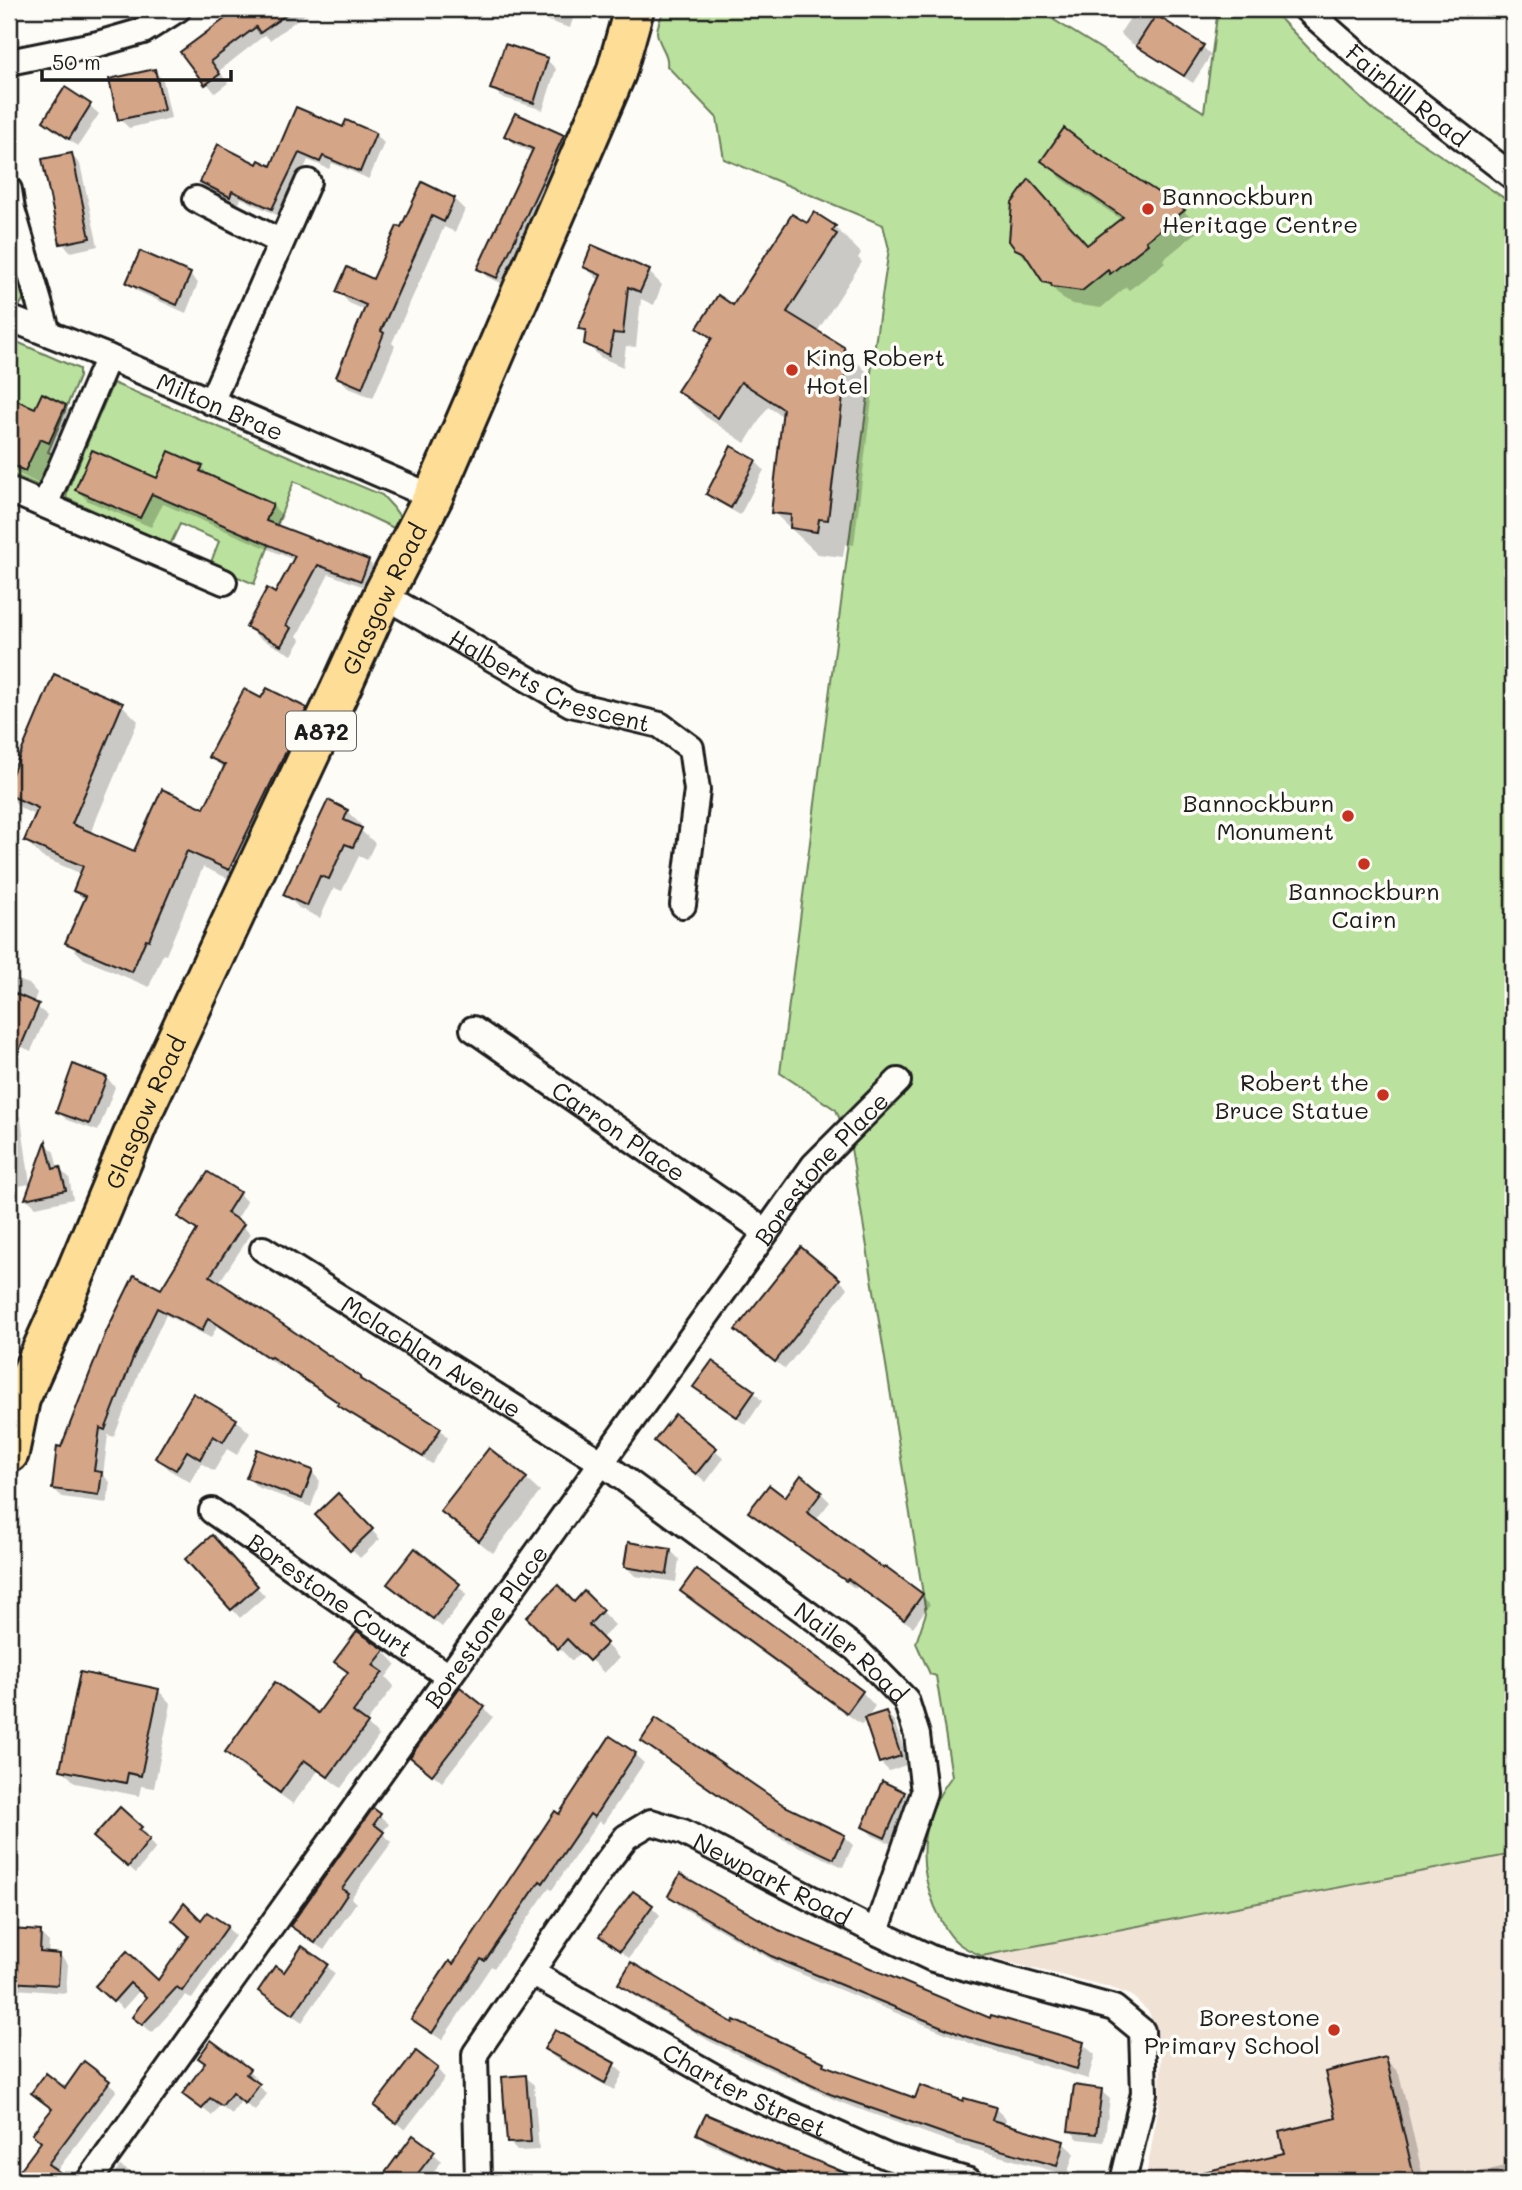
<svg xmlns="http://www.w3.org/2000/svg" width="1522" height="2190" viewBox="0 0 1522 2190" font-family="Mali,sans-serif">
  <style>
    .built { fill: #f1e2d6 }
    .green { fill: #bae19d; stroke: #6b7e5c; stroke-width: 2 }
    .shadow { fill: #0003 }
    .building { fill: #d5a588; stroke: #1c1c1c; stroke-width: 2 }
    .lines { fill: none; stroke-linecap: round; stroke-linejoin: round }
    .street-casing { stroke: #1c1c1c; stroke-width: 30 }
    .primary-casing { stroke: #1c1c1c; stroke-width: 44 }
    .street { stroke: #fdfcf7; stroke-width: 24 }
    .primary { stroke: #fedd96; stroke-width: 38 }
    .poi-dot { fill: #c8321e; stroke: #fdfcf7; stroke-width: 2.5 }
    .labels { text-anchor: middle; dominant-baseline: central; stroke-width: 7; stroke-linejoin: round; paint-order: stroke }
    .shield { fill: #fdfcf7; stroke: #605f5e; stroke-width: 2 }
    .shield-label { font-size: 23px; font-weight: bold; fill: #1c1c1c }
    .street-label { font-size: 24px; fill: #1c1c1c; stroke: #fdfcf7 }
    .poi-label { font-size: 24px; fill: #1c1c1c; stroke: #fdfcf7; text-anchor: end }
  </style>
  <rect width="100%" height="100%" fill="#fdfcf7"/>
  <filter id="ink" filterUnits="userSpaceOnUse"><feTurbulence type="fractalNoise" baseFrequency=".0143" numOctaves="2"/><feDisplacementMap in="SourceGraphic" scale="14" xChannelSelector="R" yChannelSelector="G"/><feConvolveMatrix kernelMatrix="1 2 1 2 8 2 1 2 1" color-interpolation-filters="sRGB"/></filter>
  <g filter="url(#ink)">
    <!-- built -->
    <polygon class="built" points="1513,1854 1513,2181 1145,2181 1159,2105 1162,2048 1149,2012 1131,1995 1106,1986 982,1956"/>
    <!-- green -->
    <g class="green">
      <path d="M 664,9 L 1036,9 L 1204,112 L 1218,9 L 1271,9 L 1318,58 L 1377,113 L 1513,204 L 1513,1854 L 982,1956 C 975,1953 968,1950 962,1946 C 948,1937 942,1922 935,1907 C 915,1859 921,1817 952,1776 L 936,1676 L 930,1674 L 916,1643 L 926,1613 L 851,1148 L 836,1110 L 780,1073 L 872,365 L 889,249 L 883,225 L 724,159 L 717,118 L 667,66 C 669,53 658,45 657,32 C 657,25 662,16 664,9 Z"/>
      <polygon points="9,251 18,255 26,294 20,305 12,308 9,307"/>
      <polygon points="10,339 79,369 79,377 48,452 55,455 41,487 9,473"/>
      <polygon points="113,383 382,495 393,507 400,517 396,529 294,481 254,584 210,565 219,541 180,524 170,545 66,498 68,489"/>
    </g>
    <!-- shadow -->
    <g class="shadow">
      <polygon points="50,9 63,9 59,15"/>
      <polygon points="242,9 312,9 270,40 265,35 219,71 228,83 215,93 183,53"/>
      <polygon points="511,9 576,9 570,28"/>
      <polygon points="1083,9 1099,9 1095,16"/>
      <polygon points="1136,9 1143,9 1203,47 1211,55 1193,83 1128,41 1120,33"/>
      <polygon points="547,60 556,69 543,110 501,97 492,88"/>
      <polygon points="154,71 163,80 171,118 129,128 120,119"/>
      <polygon points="65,90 90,106 99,114 78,146 54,130 45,121"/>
      <polygon points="297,109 344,129 375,134 384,143 369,179 332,163 329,169 308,160 281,217 241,198 239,204 211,190 202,181 258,166 272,168"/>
      <polygon points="507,136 563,136 571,145 506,285 487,277 479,268 533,153 515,144"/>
      <polygon points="1092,152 1184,211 1201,229 1163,260 1165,263 1129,290 1126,287 1101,308 1072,304 1063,299 1016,248 1029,181 1088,247 1122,220 1062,179 1044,161"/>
      <polygon points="71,155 80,164 98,246 71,252 62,243"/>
      <polygon points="454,199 465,210 455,232 444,227 392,343 395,346 373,398 349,388 338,377 365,310 349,303 338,291 374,281 402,230"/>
      <polygon points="807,226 835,227 861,253 858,258 862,262 817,332 843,348 870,375 873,391 854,545 845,544 843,557 818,554 773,512 784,417 768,407 745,443 706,417 679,391 712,341 699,328 734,307"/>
      <polygon points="585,267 649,272 662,285 654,305 641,299 636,347 626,346 623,367 600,357 586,343 587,335 580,328 600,281"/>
      <polygon points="190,275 198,283 186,313 137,291 128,282"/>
      <polygon points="9,398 36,410 65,406 79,420 63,455 53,451 39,484 9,469"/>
      <polygon points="732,449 755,461 764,470 740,515 717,502 708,493"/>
      <polygon points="202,468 213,479 272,505 283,516 278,527 368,561 379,572 372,590 329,574 297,636 301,640 292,655 259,638 248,627 276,595 294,560 163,504 151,527 88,501 77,490 158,480"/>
      <polygon points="55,677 122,705 138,721 90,834 135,854 205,810 225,770 211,756 306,709 322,726 245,886 203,867 166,955 163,954 149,987 84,959 68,943 85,901 75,890 82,874 42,857 26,841 37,816 22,809 9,796 9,786"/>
      <polygon points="347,811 361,825 359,829 375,843 367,860 359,856 342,891 334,888 320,918 299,908 285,894"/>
      <polygon points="10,977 29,984 37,993 33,1004 47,1015 31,1051 9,1041"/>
      <polygon points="107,1078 115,1087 98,1131 67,1120 58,1112"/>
      <polygon points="13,1111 21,1118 30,1184 18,1186 10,1179 9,1173 9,1112"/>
      <polygon points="47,1144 54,1152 58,1169 69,1177 73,1199 36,1207 27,1199"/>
      <polygon points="239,1194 247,1202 236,1221 251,1234 218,1284 366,1385 440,1429 448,1438 432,1464 348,1413 339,1404 280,1364 279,1366 217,1326 211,1338 166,1315 143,1362 114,1437 108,1435 103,1475 110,1482 107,1503 62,1497 53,1488 62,1448 198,1232 180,1217"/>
      <polygon points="839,1280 848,1288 785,1369 746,1339"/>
      <polygon points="696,1387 754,1392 762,1401 746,1425 704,1396"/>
      <polygon points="193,1395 236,1420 250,1433 237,1455 227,1449 214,1471 201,1463 190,1482 171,1471 157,1458"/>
      <polygon points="676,1417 724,1458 706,1482 665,1449"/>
      <polygon points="490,1450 526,1479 540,1492 493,1553 456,1524 443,1511"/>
      <polygon points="312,1472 320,1481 311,1507 257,1487 248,1478"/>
      <polygon points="821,1493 830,1502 815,1521 921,1595 930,1604 913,1627 857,1586 856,1589 759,1521 751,1512 786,1499"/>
      <polygon points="338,1495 380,1539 360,1558 318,1515"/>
      <polygon points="220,1546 265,1596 240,1618 232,1609"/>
      <polygon points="670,1550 679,1559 676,1582 635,1576 626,1567"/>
      <polygon points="415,1551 467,1594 442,1627 398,1592"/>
      <polygon points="682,1591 862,1692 875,1706 862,1725 696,1605"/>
      <polygon points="584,1594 615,1625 601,1639 619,1658 604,1673 582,1651 572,1661 528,1617 574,1604"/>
      <polygon points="384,1651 396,1664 386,1677 394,1686 366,1723 379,1736 341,1788 318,1771 293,1804 239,1765 227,1752 318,1715 348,1674 336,1661"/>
      <polygon points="158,1690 171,1704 154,1788 141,1786 139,1796 75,1783 62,1769"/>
      <polygon points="484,1708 493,1717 442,1782 412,1757"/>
      <polygon points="886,1713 894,1721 909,1764 889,1771 880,1762"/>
      <polygon points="611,1739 635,1755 644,1763 603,1824 599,1821 552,1890 549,1888 494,1968 491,1966 442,2040 422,2027 414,2018 453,1966 560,1816"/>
      <polygon points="643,1740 844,1837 853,1845 843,1867 778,1837 651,1749"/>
      <polygon points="904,1793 913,1802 894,1845 873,1836 864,1827"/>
      <polygon points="374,1811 389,1824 382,1833 392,1842 351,1898 356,1903 324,1950 300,1934 292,1925"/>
      <polygon points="141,1828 148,1835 146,1838 156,1848 136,1873 103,1844"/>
      <polygon points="670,1896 778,1932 991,2020 1083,2044 1095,2055 1088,2079 977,2046 784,1967 681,1907"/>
      <polygon points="652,1907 660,1915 629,1958 602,1936"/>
      <polygon points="201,1923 227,1927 235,1936 192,1999 186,1995 152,2033 135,2017 148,1998 140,1990 123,2009 106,1994 127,1953 159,1983"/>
      <polygon points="11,1931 40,1933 49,1942 48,1955 60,1955 68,1964 66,1993 16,1989 9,1982"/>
      <polygon points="327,1966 335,1974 302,2022 269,1999 260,1991 285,1975"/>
      <polygon points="620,1984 734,2025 823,2064 828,2069 917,2100 964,2103 995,2108 1006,2119 1004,2125 1063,2143 1074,2153 1067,2175 959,2145 842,2103 711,2042 631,1994"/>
      <polygon points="555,2032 614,2065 623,2073 614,2090 555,2058 546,2049"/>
      <polygon points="1385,2059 1399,2073 1424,2181 1227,2181 1224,2169 1286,2155 1338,2120"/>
      <polygon points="85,2064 117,2090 56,2172 64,2180 63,2181 14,2181 43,2143 53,2110"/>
      <polygon points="437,2069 445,2078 405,2130 376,2106"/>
      <polygon points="248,2070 257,2079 255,2082 267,2094 255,2111 241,2101 232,2114 220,2105 212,2116 185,2094"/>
      <polygon points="525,2076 534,2085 539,2150 517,2151 509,2142"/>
      <polygon points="1101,2091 1110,2099 1104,2142 1078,2139 1070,2130"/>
      <polygon points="699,2134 858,2179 865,2181 799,2181 707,2143"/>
      <polygon points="414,2137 442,2161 427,2181 381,2181"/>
      <polygon points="1513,2164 1513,2181 1444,2181"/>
      <polygon points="120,2166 134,2174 141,2181 109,2181"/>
    </g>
    <!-- building -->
    <g class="building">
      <polygon points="238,9 294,9 260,33 256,27 211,61 220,74 205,85 180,52"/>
      <polygon points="1156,15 1204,45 1184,76 1136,46"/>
      <polygon points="505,44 548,58 534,103 490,89"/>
      <polygon points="155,69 164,110 118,120 109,79"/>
      <polygon points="65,87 91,104 69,139 43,121"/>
      <polygon points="296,107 343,127 346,120 376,133 360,172 323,156 320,162 299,153 272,209 232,191 230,197 200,182 218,144 257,164 259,160 271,166"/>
      <polygon points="515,113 564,135 497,278 477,269 533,149 504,136"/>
      <polygon points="1064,128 1093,150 1185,210 1146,241 1148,244 1110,274 1108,270 1082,291 1052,287 1051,284 1043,282 1024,253 1015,249 1009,241 1012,203 1029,179 1087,245 1123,217 1041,161"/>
      <polygon points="72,153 90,238 60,244 42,159"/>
      <polygon points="422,182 455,198 444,222 432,216 381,331 384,333 362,388 336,377 366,305 336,292 347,267 373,279 397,226 401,227"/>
      <polygon points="814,212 836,226 832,231 837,234 787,312 844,347 847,363 828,520 819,519 817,532 790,528 791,515 771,513 783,409 741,382 718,418 677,391 712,338 697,328 718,295 733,305 792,214 807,223"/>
      <polygon points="592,245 650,270 640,292 628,287 623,334 613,333 609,355 584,344 586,330 578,329 601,275 583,267"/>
      <polygon points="140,251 191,273 177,305 126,283"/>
      <polygon points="42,393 66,405 49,443 40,439 25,471 9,464 9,397 35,408"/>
      <polygon points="731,446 756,460 731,508 706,494"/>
      <polygon points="92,450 157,478 169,451 203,466 200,471 273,504 266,521 369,560 361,581 318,565 286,625 291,628 281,646 246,627 267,588 275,593 295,556 152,494 140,518 75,490"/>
      <polygon points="54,674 123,703 72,824 134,851 162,789 204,808 225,765 208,757 244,689 261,698 267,688 307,708 229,870 187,851 149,940 146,939 132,972 65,943 86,896 73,891 83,866 24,841 38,808 9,795 9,781"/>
      <polygon points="328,800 348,810 344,820 362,828 353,847 345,844 329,879 320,876 307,906 283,895"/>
      <polygon points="9,991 39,1004 9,1074"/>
      <polygon points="73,1064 107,1077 89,1124 56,1112"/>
      <polygon points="46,1141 53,1169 60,1167 66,1190 25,1199"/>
      <polygon points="208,1172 240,1192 227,1213 244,1224 210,1276 281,1323 361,1377 360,1379 441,1428 423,1457 337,1405 339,1403 271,1357 269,1358 208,1318 202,1331 157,1308 135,1353 105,1430 100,1428 94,1471 102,1472 99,1495 52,1489 57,1446 61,1447 106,1332 134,1275 161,1289 197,1230 178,1217"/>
      <polygon points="801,1247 840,1279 775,1362 735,1330"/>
      <polygon points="712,1361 755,1391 737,1417 693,1387"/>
      <polygon points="193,1393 237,1419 223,1442 213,1436 200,1459 187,1451 176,1470 155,1458"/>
      <polygon points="675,1414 717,1448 696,1474 654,1441"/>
      <polygon points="489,1448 527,1478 479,1541 440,1511"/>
      <polygon points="257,1449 313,1470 302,1499 246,1478"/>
      <polygon points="801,1475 822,1492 807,1512 883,1568 885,1566 923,1594 904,1620 848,1579 846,1581 748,1512 769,1485 785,1497"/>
      <polygon points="338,1493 373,1529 350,1551 315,1515"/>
      <polygon points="212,1535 258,1586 231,1610 185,1559"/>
      <polygon points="628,1542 671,1549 667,1574 624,1567"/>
      <polygon points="415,1548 460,1584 433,1619 387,1584"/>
      <polygon points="696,1569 863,1691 847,1713 680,1591"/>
      <polygon points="558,1585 574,1602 584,1591 603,1610 589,1625 607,1643 589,1661 567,1639 558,1649 526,1617"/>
      <polygon points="357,1631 385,1650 373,1665 383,1672 353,1712 368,1723 328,1777 304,1760 280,1793 225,1752 275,1682 318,1713 348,1672 334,1662"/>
      <polygon points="80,1672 159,1689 141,1776 128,1773 126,1783 60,1770"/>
      <polygon points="460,1687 485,1707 432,1775 410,1757"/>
      <polygon points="886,1711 901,1756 879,1763 864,1718"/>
      <polygon points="656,1718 785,1806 845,1835 834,1859 770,1829 769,1830 641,1741"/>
      <polygon points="610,1736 636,1753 594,1817 590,1814 543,1883 540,1881 485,1961 481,1959 432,2033 411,2019 449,1961 453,1964 555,1811 559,1814"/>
      <polygon points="882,1781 905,1792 885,1838 862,1827"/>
      <polygon points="120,1807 142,1827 139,1830 150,1839 128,1867 93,1837"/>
      <polygon points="373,1808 381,1814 374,1824 384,1832 342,1889 348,1893 315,1943 290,1926"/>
      <polygon points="680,1874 779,1930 990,2018 991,2015 1084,2042 1077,2069 964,2036 771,1956 668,1896"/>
      <polygon points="633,1891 653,1905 620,1951 599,1936"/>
      <polygon points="184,1903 201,1920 207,1912 228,1926 182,1991 177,1987 142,2025 132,2017 146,1997 130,1983 113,2002 95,1986 127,1951 158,1980 189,1936 172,1920"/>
      <polygon points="9,1929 41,1931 40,1952 60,1954 58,1985 9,1982"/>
      <polygon points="302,1946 328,1964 293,2015 258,1991 275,1966 284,1972"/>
      <polygon points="631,1962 733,2023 734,2020 824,2062 823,2065 915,2098 920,2085 963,2101 964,2098 996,2107 992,2120 1064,2141 1057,2166 948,2135 830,2094 699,2032 618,1984"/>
      <polygon points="555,2030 615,2063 605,2083 544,2049"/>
      <polygon points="211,2040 250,2069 246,2074 260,2084 245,2104 232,2093 222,2106 210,2098 202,2109 182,2094 205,2063 198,2058"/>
      <polygon points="416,2051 438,2068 396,2123 374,2106"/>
      <polygon points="1386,2057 1415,2181 1200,2181 1199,2173 1284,2153 1279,2132 1336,2118 1325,2072"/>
      <polygon points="84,2061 110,2081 48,2164 72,2181 12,2181 41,2142 32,2134 52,2109 31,2093 46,2073 65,2088"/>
      <polygon points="526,2075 531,2142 507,2143 502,2077"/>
      <polygon points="1074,2085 1102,2089 1096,2134 1068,2131"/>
      <polygon points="706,2114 782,2147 866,2181 807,2181 760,2163 696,2134"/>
      <polygon points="413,2135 435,2151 412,2181 379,2181"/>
    </g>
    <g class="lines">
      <!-- street casing -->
      <g class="street-casing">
        <g id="street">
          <path id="s1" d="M 1306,9 L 1373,68 L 1513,177"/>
          <polyline points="9,62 98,44 143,31 178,9"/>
          <polyline points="9,190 12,209 48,333"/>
          <polyline points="196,199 281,242"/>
          <path id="s2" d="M 9,318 L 108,357 L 433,497"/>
          <polyline points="211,402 308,182"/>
          <polyline points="9,490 224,582"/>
          <polyline points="45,505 108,357"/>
          <path id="s3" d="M 383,595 L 571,704 L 660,725 L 691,748 L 697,790 L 683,905"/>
          <path id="s4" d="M 473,1029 L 766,1232"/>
          <path id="s5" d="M 263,1249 L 601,1462 L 856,1649 L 906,1700 L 917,1735 L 924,1792 L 876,1932"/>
          <path id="s6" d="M 212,1511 L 449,1677"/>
          <path id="s7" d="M 532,1973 L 736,2089 L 888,2157 L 969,2181"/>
          <path id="s8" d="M 89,2181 L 814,1165 L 898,1081"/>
          <path id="s9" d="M 478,2181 L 475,2054 L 603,1867 L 626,1837 L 651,1822 L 683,1832 L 876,1932 L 933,1959 L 1114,2008 L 1142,2031 L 1144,2093 L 1123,2181"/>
        </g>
      </g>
      <!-- primary casing -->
      <g class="primary-casing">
        <g id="primary">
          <path id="s10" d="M 9,1453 L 20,1399 L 63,1303 L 143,1111 L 344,681 L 383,595 L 433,497 L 616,73 L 634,9"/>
        </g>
      </g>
      <!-- street -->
      <use href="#street" class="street"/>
      <!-- primary -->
      <use href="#primary" class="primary"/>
    </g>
  </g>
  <!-- markers -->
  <g class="poi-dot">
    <circle cx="1148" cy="209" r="7"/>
    <circle cx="792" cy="370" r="7"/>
    <circle cx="1348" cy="816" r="7"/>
    <circle cx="1364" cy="864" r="7"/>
    <circle cx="1383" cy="1095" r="7"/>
    <circle cx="1334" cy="2030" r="7"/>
  </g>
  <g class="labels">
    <!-- shield labels -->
    <rect class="shield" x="286" y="711.5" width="70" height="39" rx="5"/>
    <g class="shield-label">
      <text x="321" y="731">A872</text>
    </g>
    <!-- street labels -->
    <g class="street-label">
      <text stroke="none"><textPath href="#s1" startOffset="133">Fairhill Road</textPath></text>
      <text stroke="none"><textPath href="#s2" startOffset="229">Milton Brae</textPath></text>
      <text stroke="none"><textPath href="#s10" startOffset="934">Glasgow Road</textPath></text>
      <text stroke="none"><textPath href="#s3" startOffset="189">Halberts Crescent</textPath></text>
      <text stroke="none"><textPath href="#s10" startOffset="368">Glasgow Road</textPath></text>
      <text stroke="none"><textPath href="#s4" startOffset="178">Carron Place</textPath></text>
      <text stroke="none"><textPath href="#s8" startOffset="1250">Borestone Place</textPath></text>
      <text stroke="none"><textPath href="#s5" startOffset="200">Mclachlan Avenue</textPath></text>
      <text stroke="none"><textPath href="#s6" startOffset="145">Borestone Court</textPath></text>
      <text stroke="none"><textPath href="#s8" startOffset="682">Borestone Place</textPath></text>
      <text stroke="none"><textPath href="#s5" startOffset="714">Nailer Road</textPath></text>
      <text stroke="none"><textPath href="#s9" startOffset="555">Newpark Road</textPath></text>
      <text stroke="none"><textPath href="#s7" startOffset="243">Charter Street</textPath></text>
    </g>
    <!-- poi labels -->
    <g class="poi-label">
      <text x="1162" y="195" text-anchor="start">Bannockburn<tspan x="1162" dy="28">Heritage Centre</tspan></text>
      <text x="806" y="356" text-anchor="start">King Robert<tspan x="806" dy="28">Hotel</tspan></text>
      <text x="1334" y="802">Bannockburn<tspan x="1334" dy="28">Monument</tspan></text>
      <text x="1364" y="890" text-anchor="middle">Bannockburn<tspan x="1364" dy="28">Cairn</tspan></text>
      <text x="1369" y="1081">Robert the<tspan x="1369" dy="28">Bruce Statue</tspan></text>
      <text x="1320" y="2016">Borestone<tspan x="1320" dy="28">Primary School</tspan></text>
    </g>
  </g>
  <!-- margin -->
  <rect width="1522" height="2190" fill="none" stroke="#fdfcf7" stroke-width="35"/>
  <rect x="18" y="18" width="1487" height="2155" fill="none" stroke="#1c1c1c" stroke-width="2.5" filter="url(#ink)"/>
  <!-- scale -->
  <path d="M42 70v10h189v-10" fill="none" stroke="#1c1c1c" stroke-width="3.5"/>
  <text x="52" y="70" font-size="21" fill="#1c1c1c" stroke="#fdfcf7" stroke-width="5" paint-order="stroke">50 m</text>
</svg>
